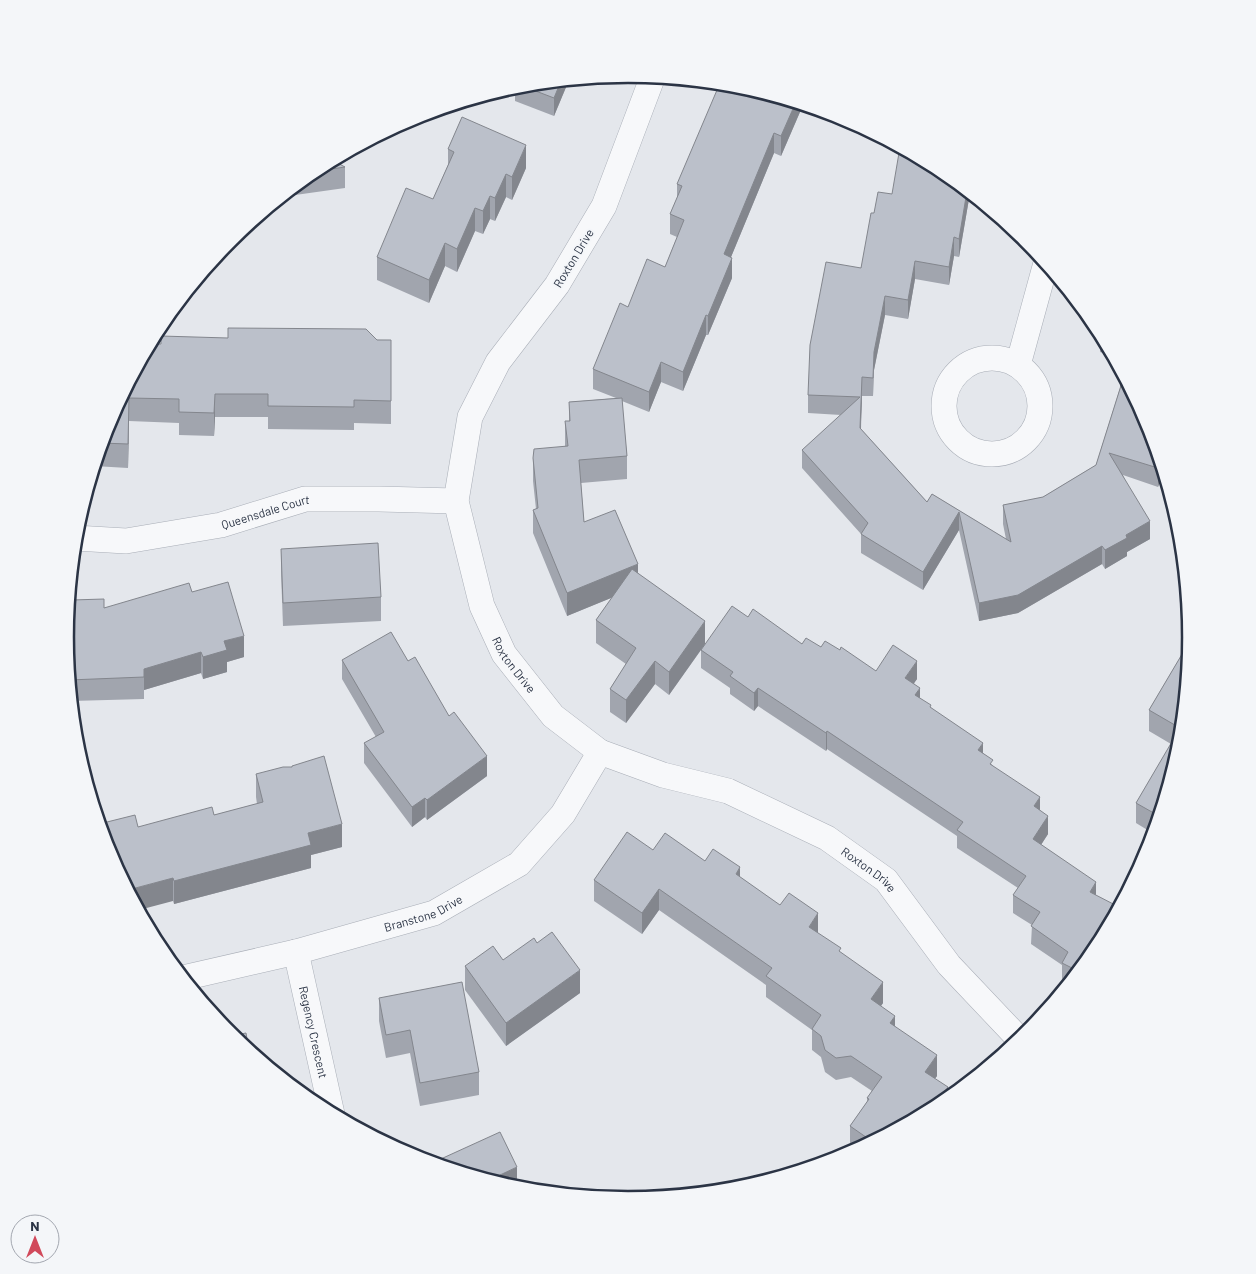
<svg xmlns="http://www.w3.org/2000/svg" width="1256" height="1274" viewBox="0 0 1256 1274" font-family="Barlow,sans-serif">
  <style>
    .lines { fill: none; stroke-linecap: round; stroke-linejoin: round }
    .minor-casing { stroke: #a9aeb7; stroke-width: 26 }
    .minor { stroke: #f7f8fa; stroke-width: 25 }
    .wall { fill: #a1a5ae }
    .shaded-wall { fill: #83868d }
    .building { fill: #bbc0ca; stroke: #83868d }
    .labels { text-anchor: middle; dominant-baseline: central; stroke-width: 4; stroke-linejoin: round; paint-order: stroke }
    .street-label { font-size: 12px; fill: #2b3445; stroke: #f4f6f9 }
    .rim { fill: none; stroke: #2b3445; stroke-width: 2.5 }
  </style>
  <rect width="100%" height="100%" fill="#e4e7ec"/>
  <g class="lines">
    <!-- minor casing -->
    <g class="minor-casing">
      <g id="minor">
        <path id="s1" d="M 653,76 L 604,206 L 557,285 L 498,362 L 470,417 L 456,501 L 482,606 L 504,654 L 553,716 L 600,752 L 663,775 L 728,791 L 827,838 L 886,880 L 949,965 L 1020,1040"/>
        <circle cx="992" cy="406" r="48"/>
        <polyline points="1018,365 1046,263"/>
        <path id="s2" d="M 75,538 L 126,541 L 221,525 L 305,499 L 379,499 L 456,501"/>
        <path id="s3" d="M 296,952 L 332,1114"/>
        <path id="s4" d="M 183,978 L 296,952 L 434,913 L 519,864 L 563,814 L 600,752"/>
      </g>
    </g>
    <!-- minor -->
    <use href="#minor" class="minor"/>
  </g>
  <!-- wall -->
  <g class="wall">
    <polygon points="569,80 554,116 515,101 515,86 518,85"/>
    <polygon points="803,105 781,156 774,153 731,257 732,278 708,335 706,335 683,391 661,382 649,412 622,401 627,456 627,479 581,483 584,522 638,573 705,644 748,617 802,644 840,650 876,671 917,679 914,683 920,698 983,753 993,766 1040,810 1048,834 1041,845 1096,950 1068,984 1062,981 1062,965 1031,944 1032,925 1013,913 1013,895 1018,888 957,848 957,836 827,749 826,751 758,706 754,711 730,694 730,688 701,668 701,650 669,695 655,684 626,723 610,712 610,689 626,664 596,643 596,620 613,597 567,616 533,533 533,510 536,509 533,481 533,458 565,446 565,421 569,421 569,402 616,398 593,389 593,369 628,307 665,267 677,237 670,234 670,214 677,198 677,184"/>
    <polygon points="448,149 526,168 512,200 506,197 495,221 490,219 483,234 475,231 457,272 445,266 429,303 377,280 377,257 433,199 448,165"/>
    <polygon points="345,167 345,188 281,197 315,169"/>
    <polygon points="970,193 959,257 954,256 949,285 915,279 908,319 885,315 874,370 873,396 862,396 861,429 927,502 932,494 1006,539 1003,524 1003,505 1043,497 1096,465 1120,388 1121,370 1148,422 1163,471 1158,487 1123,475 1150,539 1127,552 1127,556 1105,569 1102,564 1018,613 979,621 959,530 923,590 861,553 861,534 802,468 802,450 841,415 808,413 808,395 861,268 874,213 892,194"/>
    <polygon points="1101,333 1113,356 1100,352"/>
    <polygon points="228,338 391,340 391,424 354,423 354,430 268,429 268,417 215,417 214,436 179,435 179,423 129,421 128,468 94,466 108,421 141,368 161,344"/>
    <polygon points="281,549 381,597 381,621 283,626 281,572"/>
    <polygon points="192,592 244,657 227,662 227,672 203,679 201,673 144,690 144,699 71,701 65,637 72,622 72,600 104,608"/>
    <polygon points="1191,639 1180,747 1154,834 1136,823 1136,803 1171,744 1149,731 1149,710"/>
    <polygon points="342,660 408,661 449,716 487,776 427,820 425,817 412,827 364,763 364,743 376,737 342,679"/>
    <polygon points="256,774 342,847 311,855 311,868 174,904 173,901 103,823 138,827 214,815 257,804 256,797"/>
    <polygon points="653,850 705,861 740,877 818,933 841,953 883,1003 881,1006 895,1026 937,1076 935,1078 941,1105 855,1151 850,1147 850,1126 867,1102 867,1098 872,1091 851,1077 836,1080 825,1072 821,1057 812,1050 812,1030 766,997 766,985 659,910 642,934 594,901 594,880"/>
    <polygon points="537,943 580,993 506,1046 465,990 465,966 503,960"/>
    <polygon points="379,998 479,1072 479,1095 420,1106 410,1053 386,1058 379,1021"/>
  </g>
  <!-- shaded-wall -->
  <g class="shaded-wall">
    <polygon points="569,80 554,116 554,98 561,81"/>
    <polygon points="796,102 803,105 781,156 781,136"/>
    <polygon points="774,133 774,153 724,274 724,254"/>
    <polygon points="526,145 526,168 512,200 512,177"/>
    <polygon points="506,174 506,197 495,221 495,198"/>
    <polygon points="967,191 970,193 959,257 959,239"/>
    <polygon points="490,196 490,219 483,234 483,211"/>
    <polygon points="475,208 475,231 457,272 457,249"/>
    <polygon points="954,237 954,256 949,285 949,267"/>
    <polygon points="445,243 445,266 429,303 429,280"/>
    <polygon points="732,258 732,278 708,335 708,316"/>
    <polygon points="915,261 915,279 908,319 908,300"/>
    <polygon points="885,296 885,315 874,370 873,396 874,352"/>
    <polygon points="706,315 706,335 683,391 683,372"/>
    <polygon points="661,362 661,382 649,412 649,392"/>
    <polygon points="862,377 862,396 860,446 860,428"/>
    <polygon points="215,394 215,417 214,436 214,413"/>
    <polygon points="129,398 129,421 128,468 128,444"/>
    <polygon points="1160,462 1163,471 1158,487 1158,468"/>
    <polygon points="959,512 959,530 923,590 923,572"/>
    <polygon points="1150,521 1150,539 1127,552 1127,556 1105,569 1105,550 1126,535"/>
    <polygon points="1102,546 1102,564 1018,613 979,621 979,603"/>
    <polygon points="638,564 638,587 567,616 567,593"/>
    <polygon points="705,621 705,644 669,695 669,672"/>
    <polygon points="244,636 244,657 227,662 227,672 203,679 203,657 224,641"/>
    <polygon points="201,652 201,673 144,690 144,669"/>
    <polygon points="655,661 655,684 626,723 626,700"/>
    <polygon points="917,661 917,679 905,696 905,678"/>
    <polygon points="758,688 758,706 754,711 754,693"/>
    <polygon points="920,688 920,706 915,695"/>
    <polygon points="827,731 827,749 826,751 826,733"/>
    <polygon points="983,743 983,761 978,750"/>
    <polygon points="487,756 487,776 427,820 427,800"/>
    <polygon points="1040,797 1040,815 1034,806"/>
    <polygon points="425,798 425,817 412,827 412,807"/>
    <polygon points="1048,816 1048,834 1033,857 1033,839"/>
    <polygon points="342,824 342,847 311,855 311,868 174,904 174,881 308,833"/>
    <polygon points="740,867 740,888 736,874"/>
    <polygon points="173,878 173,901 139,910 128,890"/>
    <polygon points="1096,882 1096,900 1090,892"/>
    <polygon points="659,889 659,910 642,934 642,913"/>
    <polygon points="818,913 818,934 809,927"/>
    <polygon points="580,970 580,993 506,1046 506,1023"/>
    <polygon points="883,982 883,1003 871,1020 871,999"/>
    <polygon points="895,1016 895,1037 890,1023"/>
    <polygon points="937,1055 937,1076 925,1093 925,1072"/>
    <polygon points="948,1087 948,1099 944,1092"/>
    <polygon points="895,1122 895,1129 887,1134"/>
    <polygon points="517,1167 517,1189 500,1184 500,1175"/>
  </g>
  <!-- building -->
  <g class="building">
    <polygon points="561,81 554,98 520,85"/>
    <polygon points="720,83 738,85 796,102 781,136 774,133 724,254 732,258 708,316 706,315 683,372 661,362 649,392 593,369 620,303 628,307 647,259 665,267 684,220 670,214 682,186 677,184"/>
    <polygon points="462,117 526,145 512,177 506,174 495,198 490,196 483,211 475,208 457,249 445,243 429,280 377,257 406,188 433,199 454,152 448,149"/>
    <polygon points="900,147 941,169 967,191 959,239 954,237 949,267 915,261 908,300 885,296 874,352 873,378 862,377 860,428 927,502 932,494 1011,542 1003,505 1043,497 1096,465 1124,376 1148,422 1160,462 1158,468 1109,453 1150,521 1126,535 1127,538 1105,550 1102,546 1018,595 979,603 959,512 923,572 861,534 868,523 802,450 860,397 808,395 810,345 826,262 861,268 871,213 874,213 878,192 892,194"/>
    <polygon points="332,160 345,167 311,172 315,169"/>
    <polygon points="228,328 366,329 377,340 391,340 391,401 354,400 354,407 268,406 268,394 215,394 214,413 179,412 179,399 129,398 128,444 101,443 108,421 137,368 141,368 141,359 150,344 161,344 161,336 228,338"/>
    <polygon points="622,398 627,456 579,460 584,522 615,510 638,564 567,593 533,510 538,508 533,458 534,449 568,446 565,421 570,421 569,402"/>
    <polygon points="378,543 381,597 283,603 281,549"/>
    <polygon points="632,569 705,621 669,672 655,661 626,700 610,689 636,648 596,620"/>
    <polygon points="228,582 244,636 224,641 227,650 203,657 201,652 144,669 144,677 69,680 65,637 67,621 72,622 72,600 104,599 104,608 189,583 192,592"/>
    <polygon points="732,606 748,617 753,609 802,644 806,638 821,647 825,641 840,650 841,647 876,671 893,645 917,661 905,678 920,688 915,695 931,705 930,707 983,743 978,750 993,760 990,764 1040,797 1034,806 1048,816 1033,839 1096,882 1090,892 1119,907 1096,950 1078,971 1062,963 1068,952 1031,926 1040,912 1013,895 1026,876 957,830 963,822 827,731 826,733 758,688 754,693 730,676 733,672 701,650"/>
    <polygon points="391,632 408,661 415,657 449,716 454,712 487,756 427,800 425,798 412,807 364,743 384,732 342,660"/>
    <polygon points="1191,639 1180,747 1159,816 1136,803 1180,728 1149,710"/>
    <polygon points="324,756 342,824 308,833 311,845 174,881 173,878 128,890 108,852 96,812 99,811 103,823 135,815 138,827 212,807 214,815 263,802 256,774 283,767 292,767 292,766"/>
    <polygon points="627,832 653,850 665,833 705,861 713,849 740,867 736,874 780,905 789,893 818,913 809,927 841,948 839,951 883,982 871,999 895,1016 890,1023 937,1055 925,1072 948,1087 944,1092 951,1096 941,1105 901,1126 895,1122 887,1134 873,1142 850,1126 869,1099 867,1098 882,1077 851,1056 836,1058 825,1050 821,1036 812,1029 821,1015 766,976 772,968 659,889 642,913 594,880"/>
    <polygon points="552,932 580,970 506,1023 465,966 493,946 503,960 534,938 537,943"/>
    <polygon points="462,982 479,1072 420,1083 410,1030 386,1035 379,998"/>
    <polygon points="246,1033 249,1051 231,1036"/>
    <polygon points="500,1132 517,1167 500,1175 505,1185 432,1163"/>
  </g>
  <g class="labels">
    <!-- street labels -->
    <g class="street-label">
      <text transform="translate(573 258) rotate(-59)">Roxton Drive</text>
      <text stroke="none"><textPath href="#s2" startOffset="194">Queensdale Court</textPath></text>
      <text stroke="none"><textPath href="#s1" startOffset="650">Roxton Drive</textPath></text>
      <text stroke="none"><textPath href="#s1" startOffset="1070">Roxton Drive</textPath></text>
      <text stroke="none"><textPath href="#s4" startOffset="249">Branstone Drive</textPath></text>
      <text stroke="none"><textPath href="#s3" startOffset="82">Regency Crescent</textPath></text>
    </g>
  </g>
  <!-- crop -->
  <path d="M0 0H1256V1274H0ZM74 637a554 554 0 1 1 1108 0a554 554 0 1 1-1108 0Z" fill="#f4f6f9" fill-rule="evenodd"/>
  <path class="rim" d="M74 637a554 554 0 1 1 1108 0a554 554 0 1 1-1108 0Z"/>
  <!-- north arrow -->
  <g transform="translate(35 1239)"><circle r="24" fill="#f4f6f9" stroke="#a4a8b1"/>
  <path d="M0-4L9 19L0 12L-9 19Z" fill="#d1495b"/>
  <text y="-8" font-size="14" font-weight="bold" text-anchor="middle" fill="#2b3445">N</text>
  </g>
</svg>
